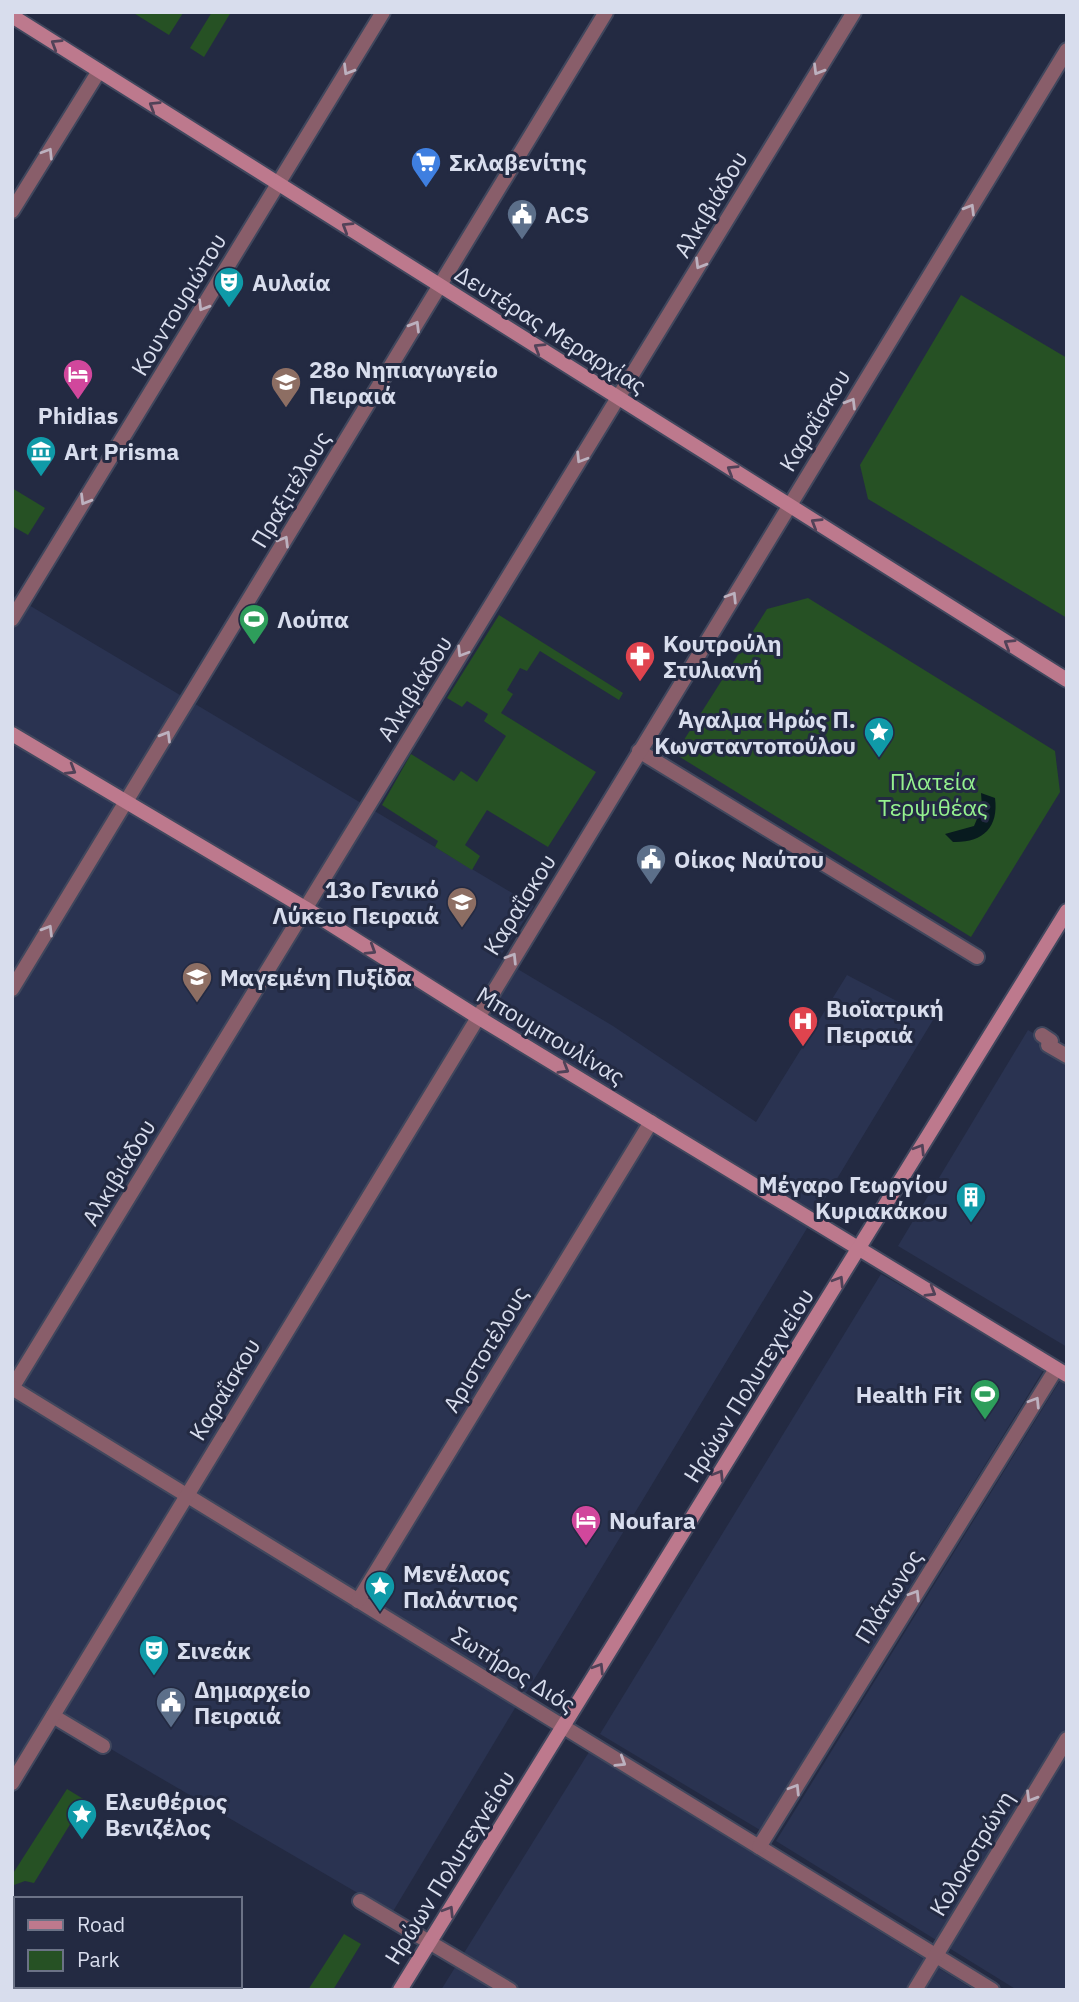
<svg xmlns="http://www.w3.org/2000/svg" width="1079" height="2002" viewBox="0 0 1079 2002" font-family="'IBM Plex Sans',sans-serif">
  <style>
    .built { fill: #2a3351 }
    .green { fill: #265124 }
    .water { fill: #081b1f }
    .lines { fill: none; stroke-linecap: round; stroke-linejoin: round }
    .street-casing { stroke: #40475d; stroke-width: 18 }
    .secondary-casing { stroke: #40475d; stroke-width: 18 }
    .street { stroke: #895e6a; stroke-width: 14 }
    .secondary { stroke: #bd798d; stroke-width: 14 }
    .oneway { stroke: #514258 }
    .oneway2 { stroke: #bcb1bf }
    .labels { text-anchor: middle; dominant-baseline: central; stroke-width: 6; stroke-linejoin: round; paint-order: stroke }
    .poi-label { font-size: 23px; font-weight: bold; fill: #d8dded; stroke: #232a42; text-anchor: start }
    .street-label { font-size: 23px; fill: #d8dded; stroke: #232a42 }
    .park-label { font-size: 23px; fill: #95f28f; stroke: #232a42 }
  </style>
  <rect width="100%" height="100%" fill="#232a42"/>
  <!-- built -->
  <g class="built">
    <polygon points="12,595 534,906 499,958 613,1026 756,1122 847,975 933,1020 521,1701 184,1489 12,1772"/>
    <polygon points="1028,1030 1067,1053 1067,1347 898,1246"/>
    <polygon points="881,1274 1044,1369 760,1830 600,1734"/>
    <polygon points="1061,1379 1067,1383 1067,1990 1017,1990 776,1841"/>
    <polygon points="190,1506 518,1703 392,1913 56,1717"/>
    <polygon points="589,1752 974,1990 441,1990"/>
  </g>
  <!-- green -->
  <g class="green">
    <polygon points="132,12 182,12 183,13 169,35"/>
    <polygon points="212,12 231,12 204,57 190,48"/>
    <polygon points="961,295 1067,358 1067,618 868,499 860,465"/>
    <polygon points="12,488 45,508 28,535 12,526"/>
    <polygon points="808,598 1055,751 1060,792 971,937 675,754 767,609"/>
    <polygon points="499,615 623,693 619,700 540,651 527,671 520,668 507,690 513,694 501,713 596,772 548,847 487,810 465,845 480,856 472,870 435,847 438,841 382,805 411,754 454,781 461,771 477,782 506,736 484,721 488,714 467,701 462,707 447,698"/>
    <polygon points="67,1789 85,1800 34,1883 25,1881 14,1885 12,1875"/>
    <polygon points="344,1934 361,1944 333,1990 308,1990"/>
  </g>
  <!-- water -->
  <path class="water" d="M 981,793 L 995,798 C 999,828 982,843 953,842 L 945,834 L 974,826 L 982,807 Z"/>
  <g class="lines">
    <!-- street casing -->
    <g class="street-casing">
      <g id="street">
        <polyline points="12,211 99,71"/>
        <polyline points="12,619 383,12"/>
        <polyline points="639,751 977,957"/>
        <polyline points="12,989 606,12"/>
        <polyline points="1042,1035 1051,1041 1048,1045 1067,1056"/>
        <polyline points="12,1388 854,12"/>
        <polyline points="12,1388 992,1990"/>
        <polyline points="358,1601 651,1122"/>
        <polyline points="53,1716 103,1746"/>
        <polyline points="12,1783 1067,50"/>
        <polyline points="759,1847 1056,1369"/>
        <polyline points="360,1901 510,1990"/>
        <polyline points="915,1990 1067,1739"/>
      </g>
    </g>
    <!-- secondary casing -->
    <g class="secondary-casing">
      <g id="secondary">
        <polyline points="12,16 1067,680"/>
        <polyline points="12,734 305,908 476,1016 1067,1375"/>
        <polyline points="400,1990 1067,911"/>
      </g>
    </g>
    <!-- street -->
    <use href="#street" class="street"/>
    <!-- secondary -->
    <use href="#secondary" class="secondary"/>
  </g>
  <!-- one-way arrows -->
  <defs><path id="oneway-chevron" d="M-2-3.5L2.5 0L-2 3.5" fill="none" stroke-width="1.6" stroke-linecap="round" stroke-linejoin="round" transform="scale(1.75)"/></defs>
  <g class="oneway">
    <use href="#oneway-chevron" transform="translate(56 44) rotate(-148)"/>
    <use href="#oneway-chevron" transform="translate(154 106) rotate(-148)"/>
    <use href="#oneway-chevron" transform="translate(347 227) rotate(-148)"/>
    <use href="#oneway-chevron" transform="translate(539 348) rotate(-148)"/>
    <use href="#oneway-chevron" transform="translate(732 470) rotate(-148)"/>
    <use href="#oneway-chevron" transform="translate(816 523) rotate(-148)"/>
    <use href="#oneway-chevron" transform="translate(1009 644) rotate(-148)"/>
    <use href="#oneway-chevron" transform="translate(71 770) rotate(31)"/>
    <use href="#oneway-chevron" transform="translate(371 950) rotate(32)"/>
    <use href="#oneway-chevron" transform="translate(564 1069) rotate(31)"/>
    <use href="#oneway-chevron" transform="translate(920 1149) rotate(-58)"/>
    <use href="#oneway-chevron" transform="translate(839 1281) rotate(-58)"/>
    <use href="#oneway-chevron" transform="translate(931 1292) rotate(31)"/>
    <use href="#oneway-chevron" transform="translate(719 1475) rotate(-58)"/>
    <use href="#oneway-chevron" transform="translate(599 1668) rotate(-58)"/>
    <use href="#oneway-chevron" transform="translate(449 1911) rotate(-58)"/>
  </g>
  <g class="oneway2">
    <use href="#oneway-chevron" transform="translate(348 70) rotate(121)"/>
    <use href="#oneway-chevron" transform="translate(818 70) rotate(121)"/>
    <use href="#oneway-chevron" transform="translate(48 153) rotate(-58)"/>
    <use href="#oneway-chevron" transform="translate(970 209) rotate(-59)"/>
    <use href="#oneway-chevron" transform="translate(700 264) rotate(121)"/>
    <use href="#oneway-chevron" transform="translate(203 306) rotate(121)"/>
    <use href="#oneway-chevron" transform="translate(415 326) rotate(-59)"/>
    <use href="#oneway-chevron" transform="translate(851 403) rotate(-59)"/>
    <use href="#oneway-chevron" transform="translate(581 458) rotate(122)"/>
    <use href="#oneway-chevron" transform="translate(85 500) rotate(121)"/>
    <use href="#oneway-chevron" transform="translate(284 541) rotate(-59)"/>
    <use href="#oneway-chevron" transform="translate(732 597) rotate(-58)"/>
    <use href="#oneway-chevron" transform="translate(462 652) rotate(122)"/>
    <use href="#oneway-chevron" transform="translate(166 736) rotate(-59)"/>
    <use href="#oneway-chevron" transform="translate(48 930) rotate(-59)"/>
    <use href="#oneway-chevron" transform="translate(512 958) rotate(-58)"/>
    <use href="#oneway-chevron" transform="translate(1035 1402) rotate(-58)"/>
    <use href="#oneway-chevron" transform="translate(915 1595) rotate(-58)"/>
    <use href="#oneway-chevron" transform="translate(621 1762) rotate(32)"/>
    <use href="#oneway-chevron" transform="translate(795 1789) rotate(-58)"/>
    <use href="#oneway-chevron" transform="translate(1031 1797) rotate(121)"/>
  </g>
  <!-- icons -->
  <defs>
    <g id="supermarket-pin" transform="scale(1.575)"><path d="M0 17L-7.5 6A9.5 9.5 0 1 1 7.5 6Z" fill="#3f7fe0" stroke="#232a42"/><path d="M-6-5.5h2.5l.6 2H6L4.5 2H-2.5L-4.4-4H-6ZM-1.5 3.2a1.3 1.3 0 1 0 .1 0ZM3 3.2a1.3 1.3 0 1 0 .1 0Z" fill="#fff"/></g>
    <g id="civic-pin" transform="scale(1.575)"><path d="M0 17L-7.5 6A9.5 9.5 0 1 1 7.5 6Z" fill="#5c6f8a" stroke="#232a42"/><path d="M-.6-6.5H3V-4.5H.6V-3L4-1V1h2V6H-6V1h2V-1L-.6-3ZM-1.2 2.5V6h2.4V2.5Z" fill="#fff"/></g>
    <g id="theatre-pin" transform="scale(1.575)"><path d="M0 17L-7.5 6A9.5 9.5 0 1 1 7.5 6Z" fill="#0f9aa8" stroke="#232a42"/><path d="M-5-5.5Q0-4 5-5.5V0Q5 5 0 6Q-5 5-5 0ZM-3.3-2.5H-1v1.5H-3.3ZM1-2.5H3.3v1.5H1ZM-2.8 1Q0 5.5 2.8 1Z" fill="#fff"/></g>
    <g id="hotel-pin" transform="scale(1.575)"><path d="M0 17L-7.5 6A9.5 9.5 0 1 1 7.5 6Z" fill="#d1479c" stroke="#232a42"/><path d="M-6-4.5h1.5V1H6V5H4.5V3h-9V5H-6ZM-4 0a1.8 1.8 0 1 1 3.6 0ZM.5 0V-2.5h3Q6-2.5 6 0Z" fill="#fff"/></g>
    <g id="school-pin" transform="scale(1.575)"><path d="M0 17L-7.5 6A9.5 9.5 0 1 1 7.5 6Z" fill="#8d6e63" stroke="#232a42"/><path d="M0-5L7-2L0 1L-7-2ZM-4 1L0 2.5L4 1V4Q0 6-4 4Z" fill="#fff"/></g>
    <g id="museum-pin" transform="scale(1.575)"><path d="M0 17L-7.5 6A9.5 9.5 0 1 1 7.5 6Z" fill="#0f9aa8" stroke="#232a42"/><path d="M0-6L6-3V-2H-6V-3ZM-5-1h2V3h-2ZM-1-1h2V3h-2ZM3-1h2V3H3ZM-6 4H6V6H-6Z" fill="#fff"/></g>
    <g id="stadium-pin" transform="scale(1.575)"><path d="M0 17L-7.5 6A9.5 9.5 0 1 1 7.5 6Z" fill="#2e9e5b" stroke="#232a42"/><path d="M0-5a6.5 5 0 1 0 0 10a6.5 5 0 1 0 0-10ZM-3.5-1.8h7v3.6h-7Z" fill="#fff"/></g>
    <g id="pharmacy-pin" transform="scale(1.575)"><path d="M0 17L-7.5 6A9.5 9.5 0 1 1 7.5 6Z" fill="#e0444e" stroke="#232a42"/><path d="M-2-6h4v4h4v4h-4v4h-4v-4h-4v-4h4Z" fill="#fff"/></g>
    <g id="sight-pin" transform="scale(1.575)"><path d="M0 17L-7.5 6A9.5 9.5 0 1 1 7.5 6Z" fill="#0f9aa8" stroke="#232a42"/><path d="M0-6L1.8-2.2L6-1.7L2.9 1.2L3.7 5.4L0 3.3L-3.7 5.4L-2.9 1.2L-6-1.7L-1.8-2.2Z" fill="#fff"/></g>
    <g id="hospital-pin" transform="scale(1.575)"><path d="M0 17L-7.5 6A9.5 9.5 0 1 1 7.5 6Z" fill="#e0444e" stroke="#232a42"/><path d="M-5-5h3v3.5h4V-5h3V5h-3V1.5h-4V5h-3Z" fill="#fff"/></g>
    <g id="building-pin" transform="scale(1.575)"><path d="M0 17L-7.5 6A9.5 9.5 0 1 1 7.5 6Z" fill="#0f9aa8" stroke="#232a42"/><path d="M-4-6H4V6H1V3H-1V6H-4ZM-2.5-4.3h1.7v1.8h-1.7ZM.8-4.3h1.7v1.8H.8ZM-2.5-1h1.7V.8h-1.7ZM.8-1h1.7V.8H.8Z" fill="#fff"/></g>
  </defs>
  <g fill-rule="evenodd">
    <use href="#supermarket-pin" x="426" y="162"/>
    <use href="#civic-pin" x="522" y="214"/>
    <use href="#theatre-pin" x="229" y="282"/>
    <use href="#hotel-pin" x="78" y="374"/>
    <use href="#school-pin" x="286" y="382"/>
    <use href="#museum-pin" x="41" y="451"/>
    <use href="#stadium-pin" x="254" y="619"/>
    <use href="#pharmacy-pin" x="640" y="656"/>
    <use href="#sight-pin" x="879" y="732"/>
    <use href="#civic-pin" x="651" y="859"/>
    <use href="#school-pin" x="462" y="902"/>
    <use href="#school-pin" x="197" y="977"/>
    <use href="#hospital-pin" x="803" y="1021"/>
    <use href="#building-pin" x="971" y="1197"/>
    <use href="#stadium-pin" x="985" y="1394"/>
    <use href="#hotel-pin" x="586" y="1520"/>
    <use href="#sight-pin" x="380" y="1586"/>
    <use href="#theatre-pin" x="154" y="1650"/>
    <use href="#civic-pin" x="171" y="1702"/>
    <use href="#sight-pin" x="82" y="1814"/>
  </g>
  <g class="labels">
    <!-- poi labels -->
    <g class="poi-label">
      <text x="449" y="162">Σκλαβενίτης</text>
      <text x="545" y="214">ACS</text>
      <text x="252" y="282">Αυλαία</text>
      <text x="309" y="369">28ο Νηπιαγωγείο<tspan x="309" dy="26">Πειραιά</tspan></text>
      <text x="78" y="415" text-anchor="middle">Phidias</text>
      <text x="64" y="451">Art Prisma</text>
      <text x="277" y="619">Λούπα</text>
      <text x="663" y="643">Κουτρούλη<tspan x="663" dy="26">Στυλιανή</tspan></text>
      <text x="856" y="719" text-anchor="end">Άγαλμα Ηρώς Π.<tspan x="856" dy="26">Κωνσταντοπούλου</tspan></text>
      <text x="674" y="859">Οίκος Ναύτου</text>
      <text x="439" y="889" text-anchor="end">13ο Γενικό<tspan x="439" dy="26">Λύκειο Πειραιά</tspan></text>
      <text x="220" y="977">Μαγεμένη Πυξίδα</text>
      <text x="826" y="1008">Βιοϊατρική<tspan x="826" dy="26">Πειραιά</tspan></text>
      <text x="948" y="1184" text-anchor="end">Μέγαρο Γεωργίου<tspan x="948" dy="26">Κυριακάκου</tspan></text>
      <text x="962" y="1394" text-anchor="end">Health Fit</text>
      <text x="609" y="1520">Noufara</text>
      <text x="403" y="1573">Μενέλαος<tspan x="403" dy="26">Παλάντιος</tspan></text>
      <text x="177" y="1650">Σινεάκ</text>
      <text x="194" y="1689">Δημαρχείο<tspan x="194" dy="26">Πειραιά</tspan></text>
      <text x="105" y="1801">Ελευθέριος<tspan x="105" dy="26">Βενιζέλος</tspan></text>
    </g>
    <!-- street labels -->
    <g class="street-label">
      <text transform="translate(710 204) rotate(-59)">Αλκιβιάδου</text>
      <text transform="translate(178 304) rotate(-59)">Κουντουριώτου</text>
      <text transform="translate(551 329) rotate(32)">Δευτέρας Μεραρχίας</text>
      <text transform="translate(814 420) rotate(-59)">Καραΐσκου</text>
      <text transform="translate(290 489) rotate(-59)">Πραξιτέλους</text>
      <text transform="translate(414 688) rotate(-58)">Αλκιβιάδου</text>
      <text transform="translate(519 904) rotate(-58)">Καραΐσκου</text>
      <text transform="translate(551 1035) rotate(31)">Μπουμπουλίνας</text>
      <text transform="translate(118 1172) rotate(-59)">Αλκιβιάδου</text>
      <text transform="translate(485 1349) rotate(-59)">Αριστοτέλους</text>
      <text transform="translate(748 1385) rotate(-58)">Ηρώων Πολυτεχνείου</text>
      <text transform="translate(224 1389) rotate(-59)">Καραΐσκου</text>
      <text transform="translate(888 1596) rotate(-58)">Πλάτωνος</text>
      <text transform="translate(514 1669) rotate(32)">Σωτήρος Διός</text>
      <text transform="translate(971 1853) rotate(-59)">Κολοκοτρώνη</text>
      <text transform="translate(449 1867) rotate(-58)">Ηρώων Πολυτεχνείου</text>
    </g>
    <!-- park labels -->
    <g class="park-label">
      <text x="933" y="781">Πλατεία<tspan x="933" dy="26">Τερψιθέας</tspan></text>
    </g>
  </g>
  <!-- border -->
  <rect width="1079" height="2002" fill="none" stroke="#d8dded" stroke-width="28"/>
  <!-- legend -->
  <rect x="14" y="1897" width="228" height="91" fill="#232a42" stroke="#6b7286" stroke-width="2"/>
  <rect x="28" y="1920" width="35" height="10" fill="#bd798d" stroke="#6b7286" stroke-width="2"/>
  <text x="77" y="1932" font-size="21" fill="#d8dded">Road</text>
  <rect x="28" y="1950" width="35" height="21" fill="#265124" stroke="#6b7286" stroke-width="2"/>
  <text x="77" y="1967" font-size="21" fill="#d8dded">Park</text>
</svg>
